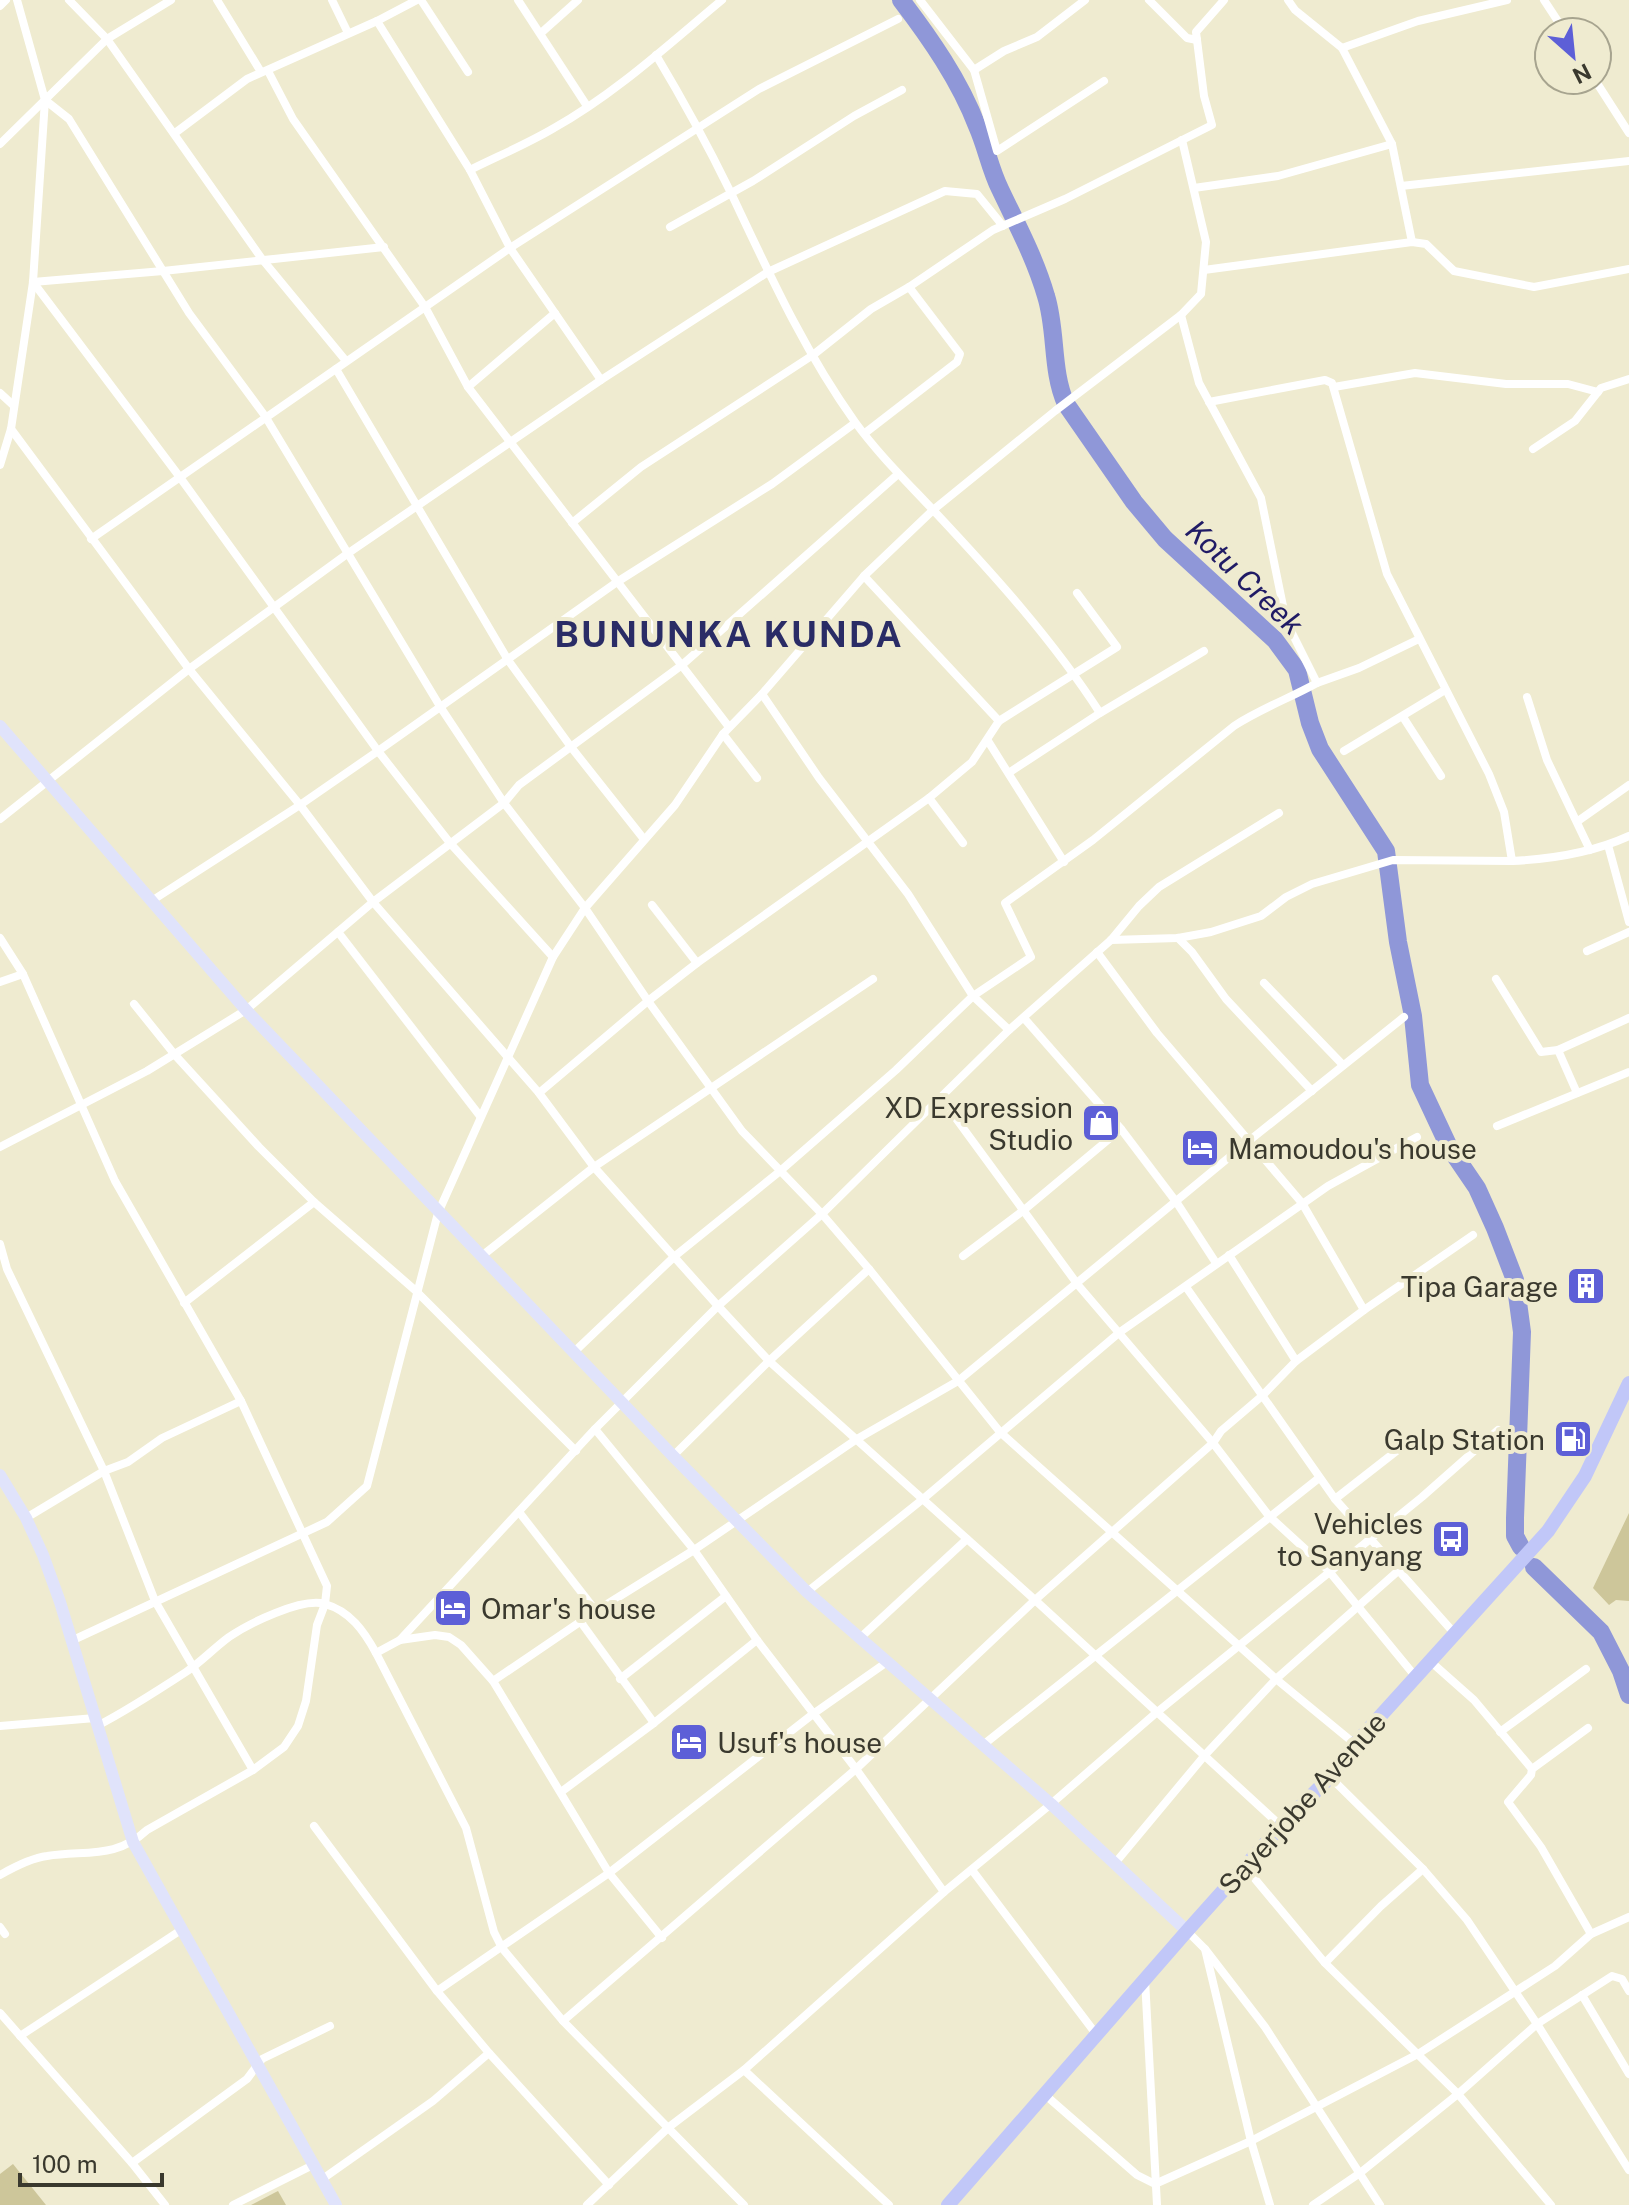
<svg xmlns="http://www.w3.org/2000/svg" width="1629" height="2205" viewBox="0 0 1629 2205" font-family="'Public Sans',sans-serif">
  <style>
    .green { fill: #cdc69a }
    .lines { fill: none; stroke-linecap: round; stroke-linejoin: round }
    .river { stroke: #8f97d8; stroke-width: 18 }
    .street { stroke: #fff; stroke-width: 8 }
    .secondary { stroke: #e0e3fb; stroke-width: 12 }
    .primary { stroke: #c1c7f8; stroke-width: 14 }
    .labels { text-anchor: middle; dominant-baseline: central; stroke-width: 8; stroke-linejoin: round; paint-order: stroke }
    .poi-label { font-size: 28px; fill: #3a392e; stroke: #efebd0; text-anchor: end }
    .street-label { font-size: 28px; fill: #3a392e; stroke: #efebd0 }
    .water-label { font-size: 30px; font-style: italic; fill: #201b65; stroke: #efebd0 }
    .district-label { font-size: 36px; font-weight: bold; letter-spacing: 2px; fill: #2a2c66; stroke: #efebd0 }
  </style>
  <rect width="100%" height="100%" fill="#efebd0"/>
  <!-- green -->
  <g class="green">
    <polygon points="1629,1513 1629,1601 1616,1600 1609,1605 1593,1588"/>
    <polygon points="13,2164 46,2205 0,2205 0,2174"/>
    <polygon points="278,2191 286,2205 251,2205 276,2192"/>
  </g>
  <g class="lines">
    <!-- river -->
    <g class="river">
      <path d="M 901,0 C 930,38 960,81 977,126 C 986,146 990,169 1000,189 C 1017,225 1035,258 1046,296 C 1057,331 1051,371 1066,404 L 1134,502 L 1165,539 L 1275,640 L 1297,670 L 1310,723 L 1320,749 L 1386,851 L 1398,942 L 1413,1016 L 1420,1085 L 1449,1147 L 1477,1188 L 1495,1228 L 1515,1280 L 1522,1332 L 1515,1518 L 1515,1536 L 1521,1547"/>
      <polyline points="1534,1567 1601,1632 1621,1671 1629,1695"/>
    </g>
    <!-- street -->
    <g class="street">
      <polyline points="69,0 107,39 262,259 346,361"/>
      <polyline points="217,0 261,72"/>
      <polyline points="332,0 348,33"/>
      <polyline points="421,0 468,72"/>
      <polyline points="518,0 587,106"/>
      <polyline points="920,0 974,70 997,151 1104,81"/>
      <polyline points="1149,0 1187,38 1197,40"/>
      <polyline points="1288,0 1295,10 1342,48 1418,21 1507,0"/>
      <polyline points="1544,0 1565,32"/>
      <polyline points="0,6 6,0"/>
      <polyline points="377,21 470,170 510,248 601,380"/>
      <polyline points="541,33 578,0"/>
      <polyline points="1342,48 1392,144 1412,242"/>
      <path d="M 656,55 C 683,100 708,146 731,193 C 768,271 804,351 855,422 C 879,455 907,482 935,512 C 994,575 1053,640 1100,713"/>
      <polyline points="974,70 1004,51 1037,37 1085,0"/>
      <polyline points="268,71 293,119 425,307 468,387 729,727"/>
      <polyline points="1595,80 1629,133"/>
      <polyline points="45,100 69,119 189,313 265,416 441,708 504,803 585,908 648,1001 742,1131 822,1214 869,1269 1000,1432 1276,1679 1355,1744"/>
      <polyline points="175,133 247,79 377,21 417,0"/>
      <polyline points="0,144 107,39 171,0"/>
      <path d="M 470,170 C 498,156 527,144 554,128 C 615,94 669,44 722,0"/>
      <polyline points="1401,186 1629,161"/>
      <polyline points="1194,188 1278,176 1392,144"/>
      <polyline points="670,227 753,181 854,116 902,90"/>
      <polyline points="1204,270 1412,242 1426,244 1454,271 1534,287 1629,269"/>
      <polyline points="33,282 179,476 378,751 300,805 153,900"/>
      <polyline points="33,282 163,271 384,247"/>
      <polyline points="1181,315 1199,383 1261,498 1283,606 1292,633 1317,683 1359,668 1419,639"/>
      <polyline points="336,369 508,660 571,747 643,838"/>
      <polyline points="468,387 555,313"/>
      <polyline points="1334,387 1415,373 1506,384 1568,384 1598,392"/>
      <polyline points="0,393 13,405"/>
      <path d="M 1209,402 L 1325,380 L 1332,383 L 1387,574 L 1489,774 L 1504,812 L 1512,861 C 1553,859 1592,853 1629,836"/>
      <polyline points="11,429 189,669 300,805 373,902 539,1093 594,1167 718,1306 769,1361 1035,1600 1281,1826"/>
      <polyline points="865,433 957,362 960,354 909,287"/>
      <polyline points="1533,449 1575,421 1601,388 1629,379"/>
      <polyline points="0,465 11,429 33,282 45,100 17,0"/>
      <polyline points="572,523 641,467 813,355 871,309 909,287 993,230 1065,199 1212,125 1204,96 1196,32 1224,0"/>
      <polyline points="91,539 510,248 759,89 898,19"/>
      <polyline points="762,694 819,778 908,894 973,996 1009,1030"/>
      <polyline points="1527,697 1547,760 1590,850"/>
      <polyline points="1403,717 1441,776"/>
      <polyline points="999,721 1117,647 1077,593"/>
      <polyline points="723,734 757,778"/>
      <polyline points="988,741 1064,862"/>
      <polyline points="1344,751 1445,690"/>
      <polyline points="1010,772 1100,713 1204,651"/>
      <polyline points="929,798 963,843"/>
      <polyline points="0,819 189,669 347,554 601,380 768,272 945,191 977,194 1003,226"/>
      <polyline points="1578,821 1629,785"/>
      <polyline points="1608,845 1629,922"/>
      <polyline points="652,905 697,963"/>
      <polyline points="338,932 480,1116"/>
      <path d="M 0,938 L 23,974 L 115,1181 L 241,1401 L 327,1586 L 325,1604 L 317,1625 L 306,1701 L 298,1726 L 284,1747 L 253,1770 L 147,1830 C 116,1859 86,1850 47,1856 C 31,1858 14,1867 0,1875"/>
      <polyline points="1178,938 1192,952 1226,999 1312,1091"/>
      <polyline points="1111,940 1178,938 1211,932 1261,916 1286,897 1312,884 1393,860 1512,861"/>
      <polyline points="1587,951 1629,932"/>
      <polyline points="1097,952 1157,1033 1302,1203 1364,1310"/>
      <polyline points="553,957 450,843 378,751 617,582 772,484 855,423"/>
      <polyline points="1496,979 1541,1052 1558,1050 1629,1018"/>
      <polyline points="0,982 23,974"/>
      <polyline points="1264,983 1343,1065"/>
      <polyline points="134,1004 175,1055 259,1147 314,1202 416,1291 576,1451"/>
      <polyline points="1024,1018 1121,1129 1177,1203 1216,1263"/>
      <polyline points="1558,1050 1577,1093"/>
      <polyline points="539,1093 648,1001 697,963 929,798 972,762 999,721 864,576"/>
      <polyline points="941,1098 1078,1285 1213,1443 1269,1516 1328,1570 1415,1676"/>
      <polyline points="1497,1126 1629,1072"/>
      <polyline points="0,1147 147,1071 246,1010 373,902 504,803 519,785 682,665 897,475"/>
      <polyline points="0,1244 7,1269 104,1471 155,1601 253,1770"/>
      <polyline points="483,1255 594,1167 873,979"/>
      <polyline points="1229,1255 1296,1361"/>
      <polyline points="963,1256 1024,1210 1121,1129"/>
      <polyline points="1186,1287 1335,1499 1455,1634"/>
      <polyline points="184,1303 314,1202"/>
      <path d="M 573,1353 L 675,1256 L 779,1172 L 896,1070 L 973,996 L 1031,957 L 1005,903 L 1093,840 L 1234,726 C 1260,709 1290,698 1317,683"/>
      <polyline points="595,1429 694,1550 757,1640 856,1769 944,1892"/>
      <polyline points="673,1456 769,1361 869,1269"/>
      <polyline points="1335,1499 1408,1442"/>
      <polyline points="519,1512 596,1611"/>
      <polyline points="26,1518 104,1471 128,1462 162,1438 241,1401"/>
      <polyline points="807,1592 923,1499 1120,1332 1328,1186 1417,1137"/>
      <polyline points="580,1621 654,1723"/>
      <polyline points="860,1638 967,1539"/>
      <polyline points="400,1640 595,1429 718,1306 822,1214 1009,1030 1111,940 1139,906 1159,887 1279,813"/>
      <polyline points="71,1641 327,1522 367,1486 438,1213 553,957 585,908 675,805 723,734 762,694 864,576 933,510 1055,411 1181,315 1201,294 1206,242 1182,140"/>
      <polyline points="376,1653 400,1640 435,1635 449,1637 461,1645 493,1681 609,1873 662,1938"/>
      <polyline points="1430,1661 1474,1700 1532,1769"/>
      <polyline points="620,1679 726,1596"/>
      <polyline points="493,1681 596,1611 694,1550 857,1439 958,1381 1250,1140 1404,1017"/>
      <polyline points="0,1726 95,1718"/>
      <path d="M 97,1726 C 128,1710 157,1691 186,1672 C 201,1662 214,1648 229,1637 C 248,1624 302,1597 325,1604 C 350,1611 364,1631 376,1653 L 466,1828 L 494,1932 L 502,1948 L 563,2021 L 744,2205"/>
      <polyline points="1588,1728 1532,1769 1531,1775 1508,1802 1541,1847 1591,1934"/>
      <polyline points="1500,1732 1586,1669"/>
      <polyline points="983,1745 1319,1478"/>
      <polyline points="1330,1777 1423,1869 1467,1920 1537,2024 1629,2170"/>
      <polyline points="561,1792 654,1723 757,1640"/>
      <polyline points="314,1826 437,1991 489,2053 609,2185"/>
      <polyline points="1116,1862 1205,1755 1276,1679 1398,1571"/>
      <polyline points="1245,1867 1325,1963 1458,2094 1551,2205"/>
      <polyline points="972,1870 1096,2034"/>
      <polyline points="0,1927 5,1934"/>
      <polyline points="1187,1931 1205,1949 1251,2141 1270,2205"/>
      <polyline points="1205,1949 1265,2027 1380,2205"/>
      <polyline points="1325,1963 1381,1906 1423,1869"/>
      <polyline points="1145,1979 1157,2205"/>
      <polyline points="437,1991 609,1873 813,1714 887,1662"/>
      <polyline points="1582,1995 1629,2074"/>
      <polyline points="0,2013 132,2163 165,2205"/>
      <polyline points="563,2021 856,1769 1035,1600 1213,1443 1221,1431 1262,1396 1296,1361 1364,1310 1473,1235"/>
      <polyline points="20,2036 181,1930"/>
      <polyline points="744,2070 889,2205"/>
      <polyline points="1043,2093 1137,2175 1155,2184 1251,2141 1418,2054 1555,1966 1591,1934 1629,1917"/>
      <polyline points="132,2163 247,2079 262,2059 330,2026"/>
      <polyline points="321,2180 433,2101 489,2053"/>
      <polyline points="233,2205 313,2165"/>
      <polyline points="587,2205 669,2127 744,2070 944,1892 1051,1804 1156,1713 1422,1497 1498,1430"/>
      <polyline points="1313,2205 1360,2173 1458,2094 1537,2024 1612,1976 1622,1979 1629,1991"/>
    </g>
    <!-- secondary -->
    <g class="secondary">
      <polyline points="0,726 246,1010 673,1456 807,1592 1051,1804 1187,1931"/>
      <polyline points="0,1475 26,1518 43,1555 60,1602 133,1842 336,2205"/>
    </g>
    <!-- primary -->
    <polyline class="primary" points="948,2205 1187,1931 1281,1826 1330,1777 1355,1744 1548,1531 1585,1476 1629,1383"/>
  </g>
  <!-- icons -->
  <defs>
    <g id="shop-square" transform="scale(2)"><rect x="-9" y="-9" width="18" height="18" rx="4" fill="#5d5fd7" stroke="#efebd0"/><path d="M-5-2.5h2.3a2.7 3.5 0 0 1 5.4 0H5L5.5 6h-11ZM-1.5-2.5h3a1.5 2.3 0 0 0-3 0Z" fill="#fff"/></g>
    <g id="hotel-square" transform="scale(2)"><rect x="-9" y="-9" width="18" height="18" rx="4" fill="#5d5fd7" stroke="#efebd0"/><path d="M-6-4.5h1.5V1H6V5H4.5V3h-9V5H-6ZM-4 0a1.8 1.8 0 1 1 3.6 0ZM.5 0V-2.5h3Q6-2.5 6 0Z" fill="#fff"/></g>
    <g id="building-square" transform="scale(2)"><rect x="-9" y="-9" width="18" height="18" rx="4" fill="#5d5fd7" stroke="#efebd0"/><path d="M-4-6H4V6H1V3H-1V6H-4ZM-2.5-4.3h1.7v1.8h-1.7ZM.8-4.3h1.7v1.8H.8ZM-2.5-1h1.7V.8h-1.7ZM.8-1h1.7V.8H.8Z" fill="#fff"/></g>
    <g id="fuel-square" transform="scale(2)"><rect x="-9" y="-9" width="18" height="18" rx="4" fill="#5d5fd7" stroke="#efebd0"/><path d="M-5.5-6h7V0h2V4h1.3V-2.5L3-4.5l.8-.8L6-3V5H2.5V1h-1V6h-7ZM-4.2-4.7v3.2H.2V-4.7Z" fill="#fff"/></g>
    <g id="bus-square" transform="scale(2)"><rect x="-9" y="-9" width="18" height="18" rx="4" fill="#5d5fd7" stroke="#efebd0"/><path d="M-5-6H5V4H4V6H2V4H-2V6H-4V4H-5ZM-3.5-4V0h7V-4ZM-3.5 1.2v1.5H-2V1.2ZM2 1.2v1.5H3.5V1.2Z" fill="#fff"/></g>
  </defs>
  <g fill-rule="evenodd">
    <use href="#shop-square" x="1101" y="1123"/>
    <use href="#hotel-square" x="1200" y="1148"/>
    <use href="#building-square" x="1586" y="1286"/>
    <use href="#fuel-square" x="1573" y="1439"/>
    <use href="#bus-square" x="1451" y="1539"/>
    <use href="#hotel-square" x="453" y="1608"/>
    <use href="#hotel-square" x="689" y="1742"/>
  </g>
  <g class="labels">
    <!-- poi labels -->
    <g class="poi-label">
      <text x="1073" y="1107">XD Expression<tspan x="1073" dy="32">Studio</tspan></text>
      <text x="1228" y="1148" text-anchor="start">Mamoudou's house</text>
      <text x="1558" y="1286">Tipa Garage</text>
      <text x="1545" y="1439">Galp Station</text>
      <text x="1423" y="1523">Vehicles<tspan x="1423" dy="32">to Sanyang</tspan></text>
      <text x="481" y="1608" text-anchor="start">Omar's house</text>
      <text x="717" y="1742" text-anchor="start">Usuf's house</text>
    </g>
    <!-- street labels -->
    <g class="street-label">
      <text transform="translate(1302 1803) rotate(-48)">Sayerjobe Avenue</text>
    </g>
    <!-- water labels -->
    <g class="water-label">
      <text transform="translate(1245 577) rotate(44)">Kotu Creek</text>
    </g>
    <!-- district labels -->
    <g class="district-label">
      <text x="729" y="634">BUNUNKA KUNDA</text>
    </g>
  </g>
  <!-- north arrow -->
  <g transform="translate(1573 56) rotate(153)"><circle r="38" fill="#efebd0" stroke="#a7a48f" stroke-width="2"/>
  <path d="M0-6L14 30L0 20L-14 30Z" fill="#5d5fd7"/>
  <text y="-12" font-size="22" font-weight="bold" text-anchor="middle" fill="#3a392e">N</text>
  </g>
  <!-- scale -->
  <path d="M20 2173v12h142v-12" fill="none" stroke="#3a392e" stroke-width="4"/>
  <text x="32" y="2173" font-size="24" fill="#3a392e" stroke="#efebd0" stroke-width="6" paint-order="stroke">100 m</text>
</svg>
